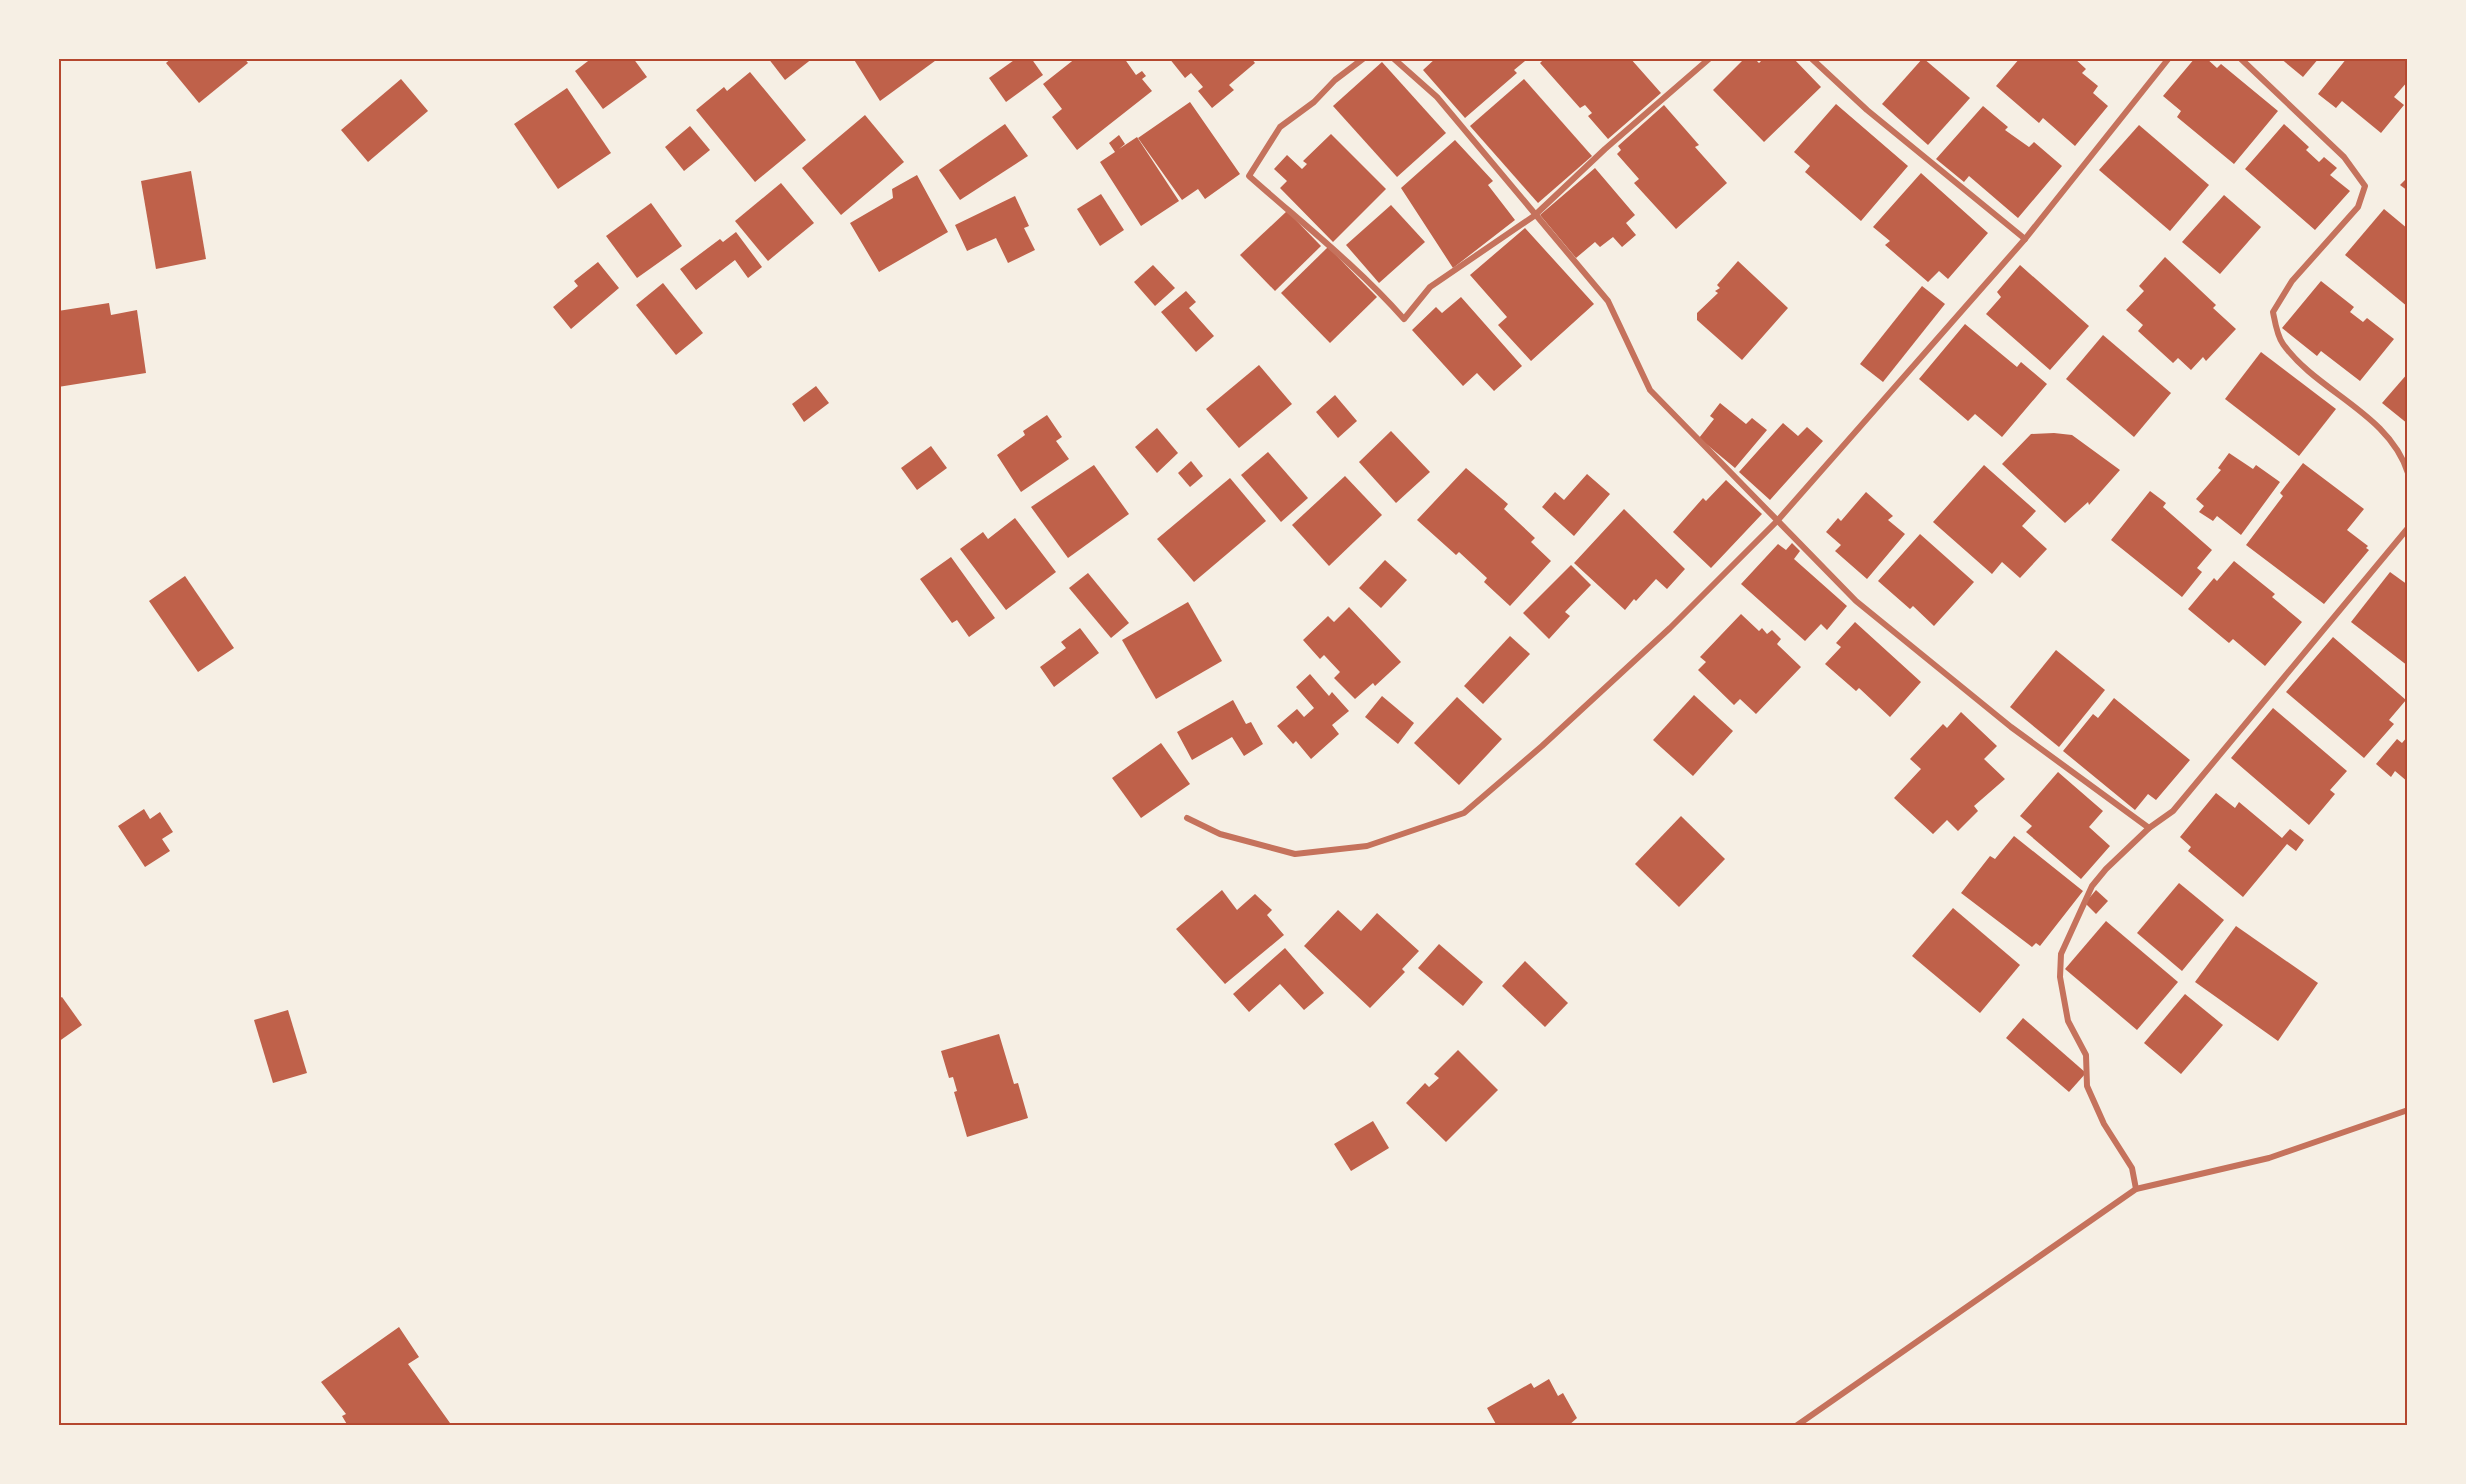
<svg xmlns="http://www.w3.org/2000/svg" width="2466" height="1484" viewBox="0 0 2466 1484" font-family="Georgia,serif">
  <style>
    .building { fill: #bf614a }
    .lines { fill: none; stroke-linecap: round; stroke-linejoin: round }
    .minor { stroke: #c5725c; stroke-width: 6 }
    .neatline { fill: none; stroke: #b5482f; stroke-width: 2 }
  </style>
  <rect width="100%" height="100%" fill="#f6efe4"/>
  <!-- building -->
  <g class="building">
    <polygon points="172,58 244,58 248,63 199,103 166,63"/>
    <polygon points="592,58 633,58 647,77 603,109 575,71"/>
    <polygon points="768,58 813,58 785,80"/>
    <polygon points="853,58 939,58 880,101"/>
    <polygon points="1017,58 1031,58 1043,75 1006,102 989,78"/>
    <polygon points="1076,58 1124,58 1136,75 1142,71 1146,76 1142,79 1152,91 1077,150 1052,117 1062,109 1043,84"/>
    <polygon points="1169,58 1251,58 1255,63 1229,85 1234,90 1212,108 1198,91 1203,87 1191,73 1185,78"/>
    <polygon points="1436,58 1523,58 1525,61 1514,70 1517,73 1465,118 1423,70"/>
    <polygon points="1545,58 1630,58 1661,93 1608,139 1588,116 1592,113 1585,105 1580,108 1540,63"/>
    <polygon points="1745,58 1754,58 1759,63 1764,58 1793,58 1821,87 1764,142 1713,90"/>
    <polygon points="1923,58 1970,98 1928,145 1882,104"/>
    <polygon points="2020,58 2074,58 2086,69 2082,73 2098,86 2093,93 2108,106 2075,146 2043,118 2039,123 1996,86"/>
    <polygon points="2195,58 2206,58 2217,68 2221,64 2278,111 2234,164 2177,117 2181,111 2163,96"/>
    <polygon points="2280,58 2319,58 2303,77"/>
    <polygon points="2347,58 2408,58 2408,81 2394,97 2404,105 2381,133 2342,101 2336,108 2318,94"/>
    <polygon points="1382,62 1446,133 1397,177 1333,106"/>
    <polygon points="750,72 806,140 755,182 696,110 724,87 727,91"/>
    <polygon points="401,79 428,111 368,162 341,130"/>
    <polygon points="1524,79 1592,156 1538,203 1470,126"/>
    <polygon points="567,88 611,153 558,189 514,124"/>
    <polygon points="1190,102 1240,174 1205,199 1198,189 1182,200 1138,138"/>
    <polygon points="1836,104 1908,166 1861,221 1805,172 1810,166 1794,152"/>
    <polygon points="1664,105 1699,145 1695,147 1727,183 1676,229 1634,183 1639,179 1617,154 1621,150 1618,146"/>
    <polygon points="1983,106 2008,127 2005,130 2012,135 2029,147 2034,142 2062,166 2018,218 1969,176 1964,182 1936,159"/>
    <polygon points="865,115 904,162 841,215 802,168"/>
    <polygon points="1005,124 1028,156 960,200 939,170"/>
    <polygon points="2284,124 2309,147 2306,150 2319,162 2324,157 2337,168 2330,175 2350,191 2315,230 2245,169"/>
    <polygon points="2139,125 2209,185 2170,231 2099,170"/>
    <polygon points="690,126 710,150 684,171 665,147"/>
    <polygon points="1331,134 1386,189 1333,242 1280,188 1287,181 1274,169 1287,155 1302,169 1307,164 1303,161"/>
    <polygon points="1119,135 1125,144 1119,149 1137,137 1179,201 1141,226 1100,162 1115,152 1109,143"/>
    <polygon points="1455,140 1493,181 1488,185 1515,220 1453,268 1401,188"/>
    <polygon points="1595,168 1635,215 1626,223 1636,235 1622,247 1613,237 1600,247 1595,242 1576,258 1540,215"/>
    <polygon points="191,171 206,259 156,269 141,181"/>
    <polygon points="1921,173 1988,233 1948,279 1939,271 1928,282 1885,245 1890,241 1873,227"/>
    <polygon points="917,175 948,232 879,272 850,223 893,198 892,189"/>
    <polygon points="2408,177 2408,191 2400,185"/>
    <polygon points="781,183 814,223 768,261 735,221"/>
    <polygon points="1101,194 1124,230 1100,246 1077,209"/>
    <polygon points="2224,195 2261,227 2220,274 2182,242"/>
    <polygon points="1015,196 1029,226 1024,228 1035,250 1008,263 996,238 967,251 955,225"/>
    <polygon points="651,203 682,246 637,278 606,236"/>
    <polygon points="1391,205 1425,242 1379,283 1346,245"/>
    <polygon points="2384,209 2408,229 2408,307 2345,255"/>
    <polygon points="1287,211 1321,246 1275,291 1240,255"/>
    <polygon points="1525,228 1594,304 1531,361 1498,325 1507,317 1470,275"/>
    <polygon points="736,232 762,267 748,278 735,260 696,290 680,269 720,239 723,242"/>
    <polygon points="1328,247 1377,297 1330,343 1281,293"/>
    <polygon points="2165,257 2216,305 2213,308 2236,329 2206,361 2203,357 2191,370 2178,358 2173,363 2138,331 2143,325 2126,310 2144,291 2139,286"/>
    <polygon points="1738,261 1788,308 1742,360 1697,320 1697,313 1718,293 1715,291 1720,288 1717,285"/>
    <polygon points="598,262 619,288 571,329 553,307 578,286 574,281"/>
    <polygon points="1153,265 1175,288 1155,306 1134,282"/>
    <polygon points="2020,265 2089,326 2050,370 1986,314 2001,297 1997,292"/>
    <polygon points="2321,281 2354,307 2350,312 2363,322 2367,318 2394,339 2360,381 2321,351 2317,356 2282,328"/>
    <polygon points="663,283 703,333 676,355 636,305"/>
    <polygon points="1922,286 1945,304 1883,382 1860,364"/>
    <polygon points="1186,291 1196,302 1189,308 1214,336 1196,352 1161,312"/>
    <polygon points="1461,297 1522,366 1494,391 1477,373 1463,386 1412,330 1436,307 1442,313"/>
    <polygon points="109,303 111,315 137,310 146,373 58,387 58,311"/>
    <polygon points="1965,324 2017,367 2021,362 2047,384 2002,437 1975,414 1968,421 1919,379"/>
    <polygon points="2103,335 2171,393 2134,437 2066,379"/>
    <polygon points="2261,352 2336,409 2299,456 2225,399"/>
    <polygon points="1259,365 1292,404 1239,448 1206,409"/>
    <polygon points="2408,373 2408,424 2382,403"/>
    <polygon points="816,386 829,403 804,422 792,404"/>
    <polygon points="1335,395 1357,421 1338,438 1316,412"/>
    <polygon points="1720,403 1746,424 1752,418 1767,430 1735,468 1699,438 1714,419 1710,416"/>
    <polygon points="1047,415 1062,437 1056,441 1069,459 1021,492 997,455 1025,435 1023,431"/>
    <polygon points="1783,423 1798,436 1807,427 1823,441 1770,500 1739,472"/>
    <polygon points="1157,428 1178,453 1157,473 1135,447"/>
    <polygon points="1391,431 1430,472 1396,503 1359,462"/>
    <polygon points="2054,433 2072,435 2120,470 2089,505 2088,502 2065,523 2002,464 2031,434"/>
    <polygon points="931,446 947,468 917,490 901,468"/>
    <polygon points="1268,452 1308,498 1281,522 1241,475"/>
    <polygon points="2229,453 2253,469 2256,465 2280,482 2241,535 2217,516 2213,521 2199,512 2204,506 2196,499 2221,470 2218,468"/>
    <polygon points="1191,461 1203,476 1190,487 1178,473"/>
    <polygon points="2303,463 2364,509 2347,530 2368,546 2366,548 2369,550 2324,604 2246,545 2283,496 2280,493"/>
    <polygon points="1094,465 1129,514 1068,558 1031,507"/>
    <polygon points="1984,465 2036,511 2022,526 2047,549 2020,578 2002,562 1992,574 1933,522"/>
    <polygon points="1466,468 1508,504 1504,509 1535,538 1531,542 1551,561 1510,606 1484,582 1487,578 1459,552 1456,555 1417,520"/>
    <polygon points="1587,474 1610,494 1574,536 1542,507 1555,492 1564,500"/>
    <polygon points="1345,476 1382,515 1329,566 1292,525"/>
    <polygon points="1230,478 1266,521 1194,582 1157,539"/>
    <polygon points="1726,480 1762,514 1711,568 1673,532 1703,498 1706,501"/>
    <polygon points="2150,491 2166,503 2163,507 2212,550 2197,568 2202,572 2182,597 2111,540"/>
    <polygon points="1866,492 1893,516 1888,520 1905,534 1867,579 1835,551 1841,545 1826,532 1838,518 1841,521"/>
    <polygon points="1624,509 1685,569 1667,589 1656,579 1636,601 1634,599 1625,610 1574,563"/>
    <polygon points="1015,518 1056,572 1006,610 960,549 983,532 988,539"/>
    <polygon points="1920,534 1974,582 1934,626 1913,606 1910,609 1878,581"/>
    <polygon points="1792,543 1800,551 1794,559 1847,606 1827,630 1821,624 1805,641 1741,584 1778,544 1786,550"/>
    <polygon points="951,557 995,618 969,637 957,620 952,623 920,579"/>
    <polygon points="1385,560 1407,580 1381,608 1359,588"/>
    <polygon points="2234,561 2275,594 2272,597 2302,622 2265,666 2233,639 2229,643 2188,609 2214,578 2217,581"/>
    <polygon points="1571,565 1591,585 1565,612 1570,616 1549,639 1523,613"/>
    <polygon points="2390,572 2408,585 2408,666 2351,622"/>
    <polygon points="1088,573 1129,623 1111,638 1069,588"/>
    <polygon points="185,576 234,648 198,672 149,601"/>
    <polygon points="1188,602 1222,661 1156,699 1122,640"/>
    <polygon points="1349,607 1401,662 1375,686 1373,683 1355,699 1334,678 1340,672 1324,655 1320,659 1303,640 1328,616 1334,622"/>
    <polygon points="1741,614 1759,631 1762,628 1767,634 1772,630 1781,639 1777,644 1801,667 1756,714 1740,699 1734,705 1698,670 1706,662 1700,657"/>
    <polygon points="1855,622 1921,682 1890,717 1859,688 1856,691 1825,664 1841,647 1836,643"/>
    <polygon points="1080,628 1099,653 1054,687 1040,667 1066,648 1061,642"/>
    <polygon points="1510,636 1530,654 1483,704 1464,686"/>
    <polygon points="2333,637 2406,700 2389,720 2394,724 2364,758 2286,692"/>
    <polygon points="2056,650 2105,690 2059,747 2010,707"/>
    <polygon points="1310,674 1329,696 1332,692 1349,711 1332,725 1339,734 1311,759 1296,741 1293,744 1277,726 1297,709 1304,717 1314,708 1296,687"/>
    <polygon points="1694,695 1733,731 1693,776 1653,740"/>
    <polygon points="1382,696 1414,723 1398,744 1365,717"/>
    <polygon points="1457,697 1502,739 1459,785 1414,743"/>
    <polygon points="2114,698 2190,760 2156,800 2148,794 2135,810 2063,751 2093,714 2098,718"/>
    <polygon points="1233,700 1246,724 1251,722 1263,744 1244,756 1232,737 1192,760 1177,732"/>
    <polygon points="2273,708 2347,771 2330,790 2335,794 2309,825 2231,758"/>
    <polygon points="1961,712 1997,746 1984,759 2005,779 1974,806 1978,811 1958,831 1947,820 1933,834 1894,798 1921,769 1910,759 1943,724 1947,728"/>
    <polygon points="2408,736 2408,782 2395,771 2391,777 2376,764 2397,739 2402,743"/>
    <polygon points="1161,743 1190,784 1141,818 1112,778"/>
    <polygon points="2058,772 2103,811 2089,827 2110,846 2081,879 2026,832 2032,826 2020,816"/>
    <polygon points="2216,793 2235,808 2239,802 2282,838 2290,829 2304,840 2296,851 2287,844 2243,897 2188,851 2191,847 2180,837"/>
    <polygon points="144,809 150,819 160,812 173,832 162,839 170,851 145,867 118,826"/>
    <polygon points="1681,816 1725,859 1679,907 1635,864"/>
    <polygon points="2014,836 2083,891 2040,946 2036,943 2032,947 1961,893 1990,856 1995,859"/>
    <polygon points="2179,883 2224,920 2182,971 2137,933"/>
    <polygon points="1222,890 1237,910 1255,894 1272,910 1267,915 1284,935 1225,984 1176,929"/>
    <polygon points="2096,890 2108,901 2096,914 2085,903"/>
    <polygon points="1953,908 2020,965 1980,1013 1912,956"/>
    <polygon points="1338,910 1361,931 1377,913 1419,951 1402,969 1405,972 1370,1008 1304,946"/>
    <polygon points="2106,921 2178,982 2137,1030 2065,969"/>
    <polygon points="2236,926 2318,983 2278,1041 2195,982"/>
    <polygon points="1439,944 1483,982 1463,1006 1418,968"/>
    <polygon points="1285,948 1324,993 1304,1010 1280,984 1249,1012 1233,994"/>
    <polygon points="1525,961 1568,1003 1545,1027 1502,986"/>
    <polygon points="2185,994 2223,1025 2181,1074 2144,1043"/>
    <polygon points="62,997 82,1025 58,1042 58,999"/>
    <polygon points="288,1010 307,1073 273,1083 254,1020"/>
    <polygon points="2023,1018 2086,1073 2069,1092 2006,1038"/>
    <polygon points="999,1034 1014,1084 1018,1083 1028,1118 967,1137 954,1092 957,1091 953,1077 949,1078 941,1051"/>
    <polygon points="1458,1050 1498,1090 1446,1142 1406,1103 1425,1083 1429,1087 1439,1078 1434,1074"/>
    <polygon points="1373,1121 1389,1148 1351,1171 1334,1144"/>
    <polygon points="399,1327 419,1357 408,1364 450,1423 446,1426 348,1426 342,1416 346,1414 321,1382"/>
    <polygon points="1549,1379 1558,1396 1563,1393 1577,1418 1568,1426 1497,1426 1487,1408 1531,1383 1534,1388"/>
  </g>
  <g class="lines">
    <!-- minor -->
    <g class="minor">
      <path d="M 1364,58 L 1335,80 L 1314,102 L 1280,127 L 1249,176 C 1302,223 1357,266 1404,319 L 1430,287 L 1534,216 L 1605,149 L 1710,58"/>
      <polyline points="1393,58 1437,97 1608,301 1650,390 1856,601 2011,727 2149,828"/>
      <polyline points="1811,58 1867,110 2025,239"/>
      <path d="M 2240,58 L 2344,157 L 2365,186 L 2358,207 L 2292,281 L 2273,312 C 2275,322 2277,336 2283,344 C 2317,392 2389,413 2408,473"/>
      <polyline points="1187,818 1220,834 1295,854 1367,846 1464,813 1542,746 1670,628 1778,520 2025,239 2169,58"/>
      <polyline points="2136,1189 2132,1168 2104,1124 2087,1086 2086,1055 2068,1021 2060,977 2061,954 2092,886 2106,869 2149,828 2173,811 2408,528"/>
      <polyline points="1796,1426 2136,1189 2269,1158 2408,1110"/>
    </g>
  </g>
  <!-- border -->
  <rect width="2466" height="1484" fill="none" stroke="#f6efe4" stroke-width="120"/>
  <rect x="60" y="60" width="2346" height="1364" class="neatline"/>
</svg>
